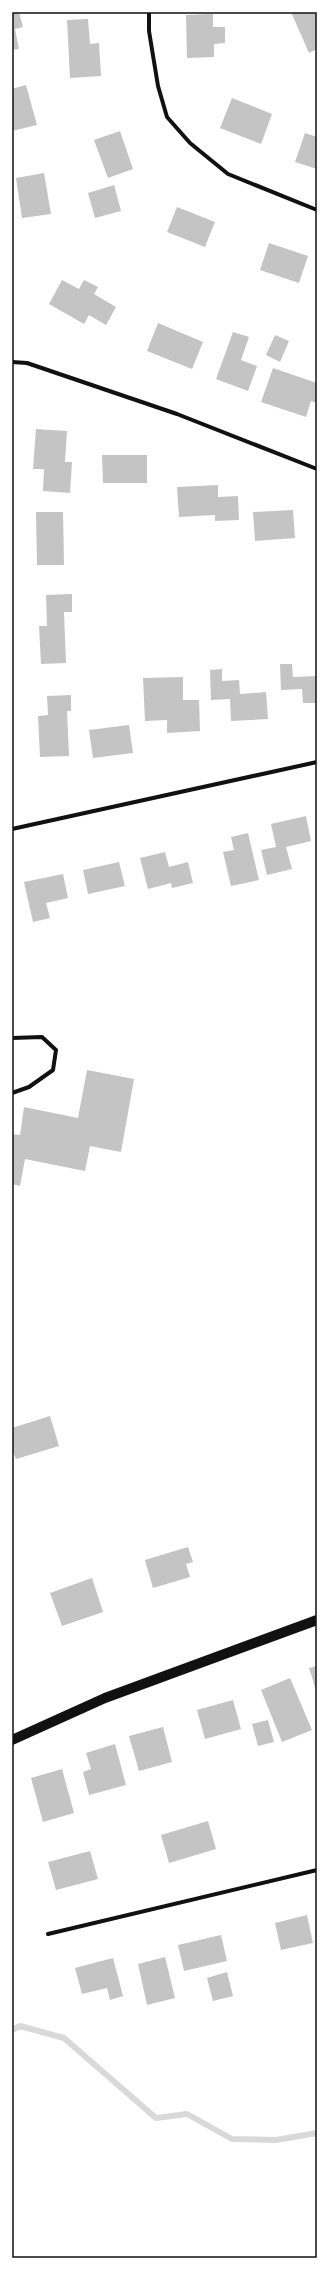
<svg xmlns="http://www.w3.org/2000/svg" width="329" height="2270" viewBox="0 0 329 2270" font-family="'Open Sans',sans-serif">
  <style>
    .lines { fill: none; stroke-linecap: round; stroke-linejoin: round }
    .stream { stroke: #d9d9d9; stroke-width: 6 }
    .building { fill: #c4c4c4 }
    .minor { stroke: #111; stroke-width: 4 }
    .primary { stroke: #111; stroke-width: 10 }
    .neatline { fill: none; stroke: #111; stroke-width: 1.5 }
  </style>
  <rect width="100%" height="100%" fill="#fff"/>
  <g class="lines">
    <!-- stream -->
    <polyline class="stream" points="12,2030 20,2026 64,2038 156,2118 187,2114 232,2139 276,2140 317,2133"/>
  </g>
  <!-- building -->
  <g class="building">
    <polygon points="12,12 19,12 23,27 15,29 19,49 12,50"/>
    <polygon points="291,12 317,12 317,49 309,53"/>
    <polygon points="213,14 213,27 225,27 225,43 214,44 214,57 187,58 186,15"/>
    <polygon points="88,19 90,44 99,43 101,76 70,78 67,20"/>
    <polygon points="26,85 37,125 12,131 12,89"/>
    <polygon points="232,98 272,114 261,144 220,128"/>
    <polygon points="120,131 133,169 108,178 94,140"/>
    <polygon points="305,133 317,137 317,169 295,162"/>
    <polygon points="44,173 51,214 22,218 16,178"/>
    <polygon points="114,185 121,211 95,218 88,193"/>
    <polygon points="177,207 215,222 205,247 167,232"/>
    <polygon points="269,243 308,256 299,283 260,270"/>
    <polygon points="62,280 79,289 84,280 98,287 94,294 116,307 106,325 89,315 84,324 49,304"/>
    <polygon points="158,323 203,342 192,369 147,351"/>
    <polygon points="233,332 249,337 241,360 257,366 248,391 216,379"/>
    <polygon points="275,335 289,341 280,362 266,355"/>
    <polygon points="273,368 317,383 317,403 311,401 306,417 261,402"/>
    <polygon points="36,429 67,431 65,462 72,462 70,493 43,491 44,469 33,469"/>
    <polygon points="102,455 147,455 147,483 103,483"/>
    <polygon points="218,485 218,497 238,496 239,520 215,521 215,515 179,517 177,487"/>
    <polygon points="293,510 295,538 255,541 253,512"/>
    <polygon points="36,512 63,512 64,565 37,565"/>
    <polygon points="72,594 72,612 64,612 66,663 41,664 39,626 47,626 46,595"/>
    <polygon points="280,664 292,664 293,677 317,676 317,703 303,703 302,689 281,690"/>
    <polygon points="222,669 222,681 239,680 240,694 266,692 268,719 231,721 230,699 211,700 210,670"/>
    <polygon points="183,677 183,700 199,700 200,731 167,733 167,720 145,721 143,678"/>
    <polygon points="71,695 71,711 67,711 69,756 40,757 38,716 48,715 47,696"/>
    <polygon points="129,725 133,753 93,758 89,730"/>
    <polygon points="306,816 311,841 286,847 292,869 267,875 261,850 276,847 271,824"/>
    <polygon points="248,833 259,880 231,886 223,852 234,850 231,837"/>
    <polygon points="165,852 169,867 188,862 193,883 172,888 171,883 148,889 140,858"/>
    <polygon points="119,862 125,886 88,894 83,870"/>
    <polygon points="63,874 68,898 46,903 50,918 33,922 24,882"/>
    <polygon points="87,1070 134,1079 121,1152 90,1146 85,1171 25,1159 20,1186 12,1184 12,1134 20,1135 24,1107 78,1118"/>
    <polygon points="50,1416 59,1446 16,1459 12,1449 12,1428"/>
    <polygon points="188,1547 193,1562 186,1564 190,1577 153,1588 145,1560"/>
    <polygon points="92,1578 103,1612 62,1626 50,1593"/>
    <polygon points="317,1666 317,1693 309,1668"/>
    <polygon points="290,1678 312,1730 282,1742 261,1690"/>
    <polygon points="233,1700 241,1729 205,1739 197,1710"/>
    <polygon points="268,1720 274,1742 258,1746 252,1724"/>
    <polygon points="163,1727 172,1762 139,1771 129,1736"/>
    <polygon points="115,1744 126,1785 89,1795 83,1772 91,1769 86,1753"/>
    <polygon points="62,1769 74,1813 43,1822 31,1778"/>
    <polygon points="208,1821 216,1849 169,1863 161,1835"/>
    <polygon points="90,1851 98,1879 56,1890 48,1862"/>
    <polygon points="307,1915 313,1943 281,1950 275,1923"/>
    <polygon points="221,1935 227,1961 184,1971 178,1945"/>
    <polygon points="165,1957 175,1998 147,2005 138,1964"/>
    <polygon points="113,1958 123,1996 110,2000 107,1988 82,1994 75,1968"/>
    <polygon points="227,1972 233,1996 213,2001 207,1978"/>
  </g>
  <g class="lines">
    <!-- minor -->
    <g class="minor">
      <polyline points="149,12 149,31 158,86 167,117 190,143 228,174 317,210"/>
      <polyline points="12,362 27,363 177,414 317,469"/>
      <polyline points="12,829 317,762"/>
      <polyline points="12,1038 42,1037 56,1050 53,1070 29,1087 12,1093"/>
      <polyline points="48,1934 317,1870"/>
    </g>
    <!-- primary -->
    <polyline class="primary" points="12,1740 105,1698 317,1620"/>
  </g>
  <!-- border -->
  <rect width="329" height="2270" fill="none" stroke="#ffffff" stroke-width="26"/>
  <rect x="13" y="13" width="303" height="2244" class="neatline"/>
</svg>
